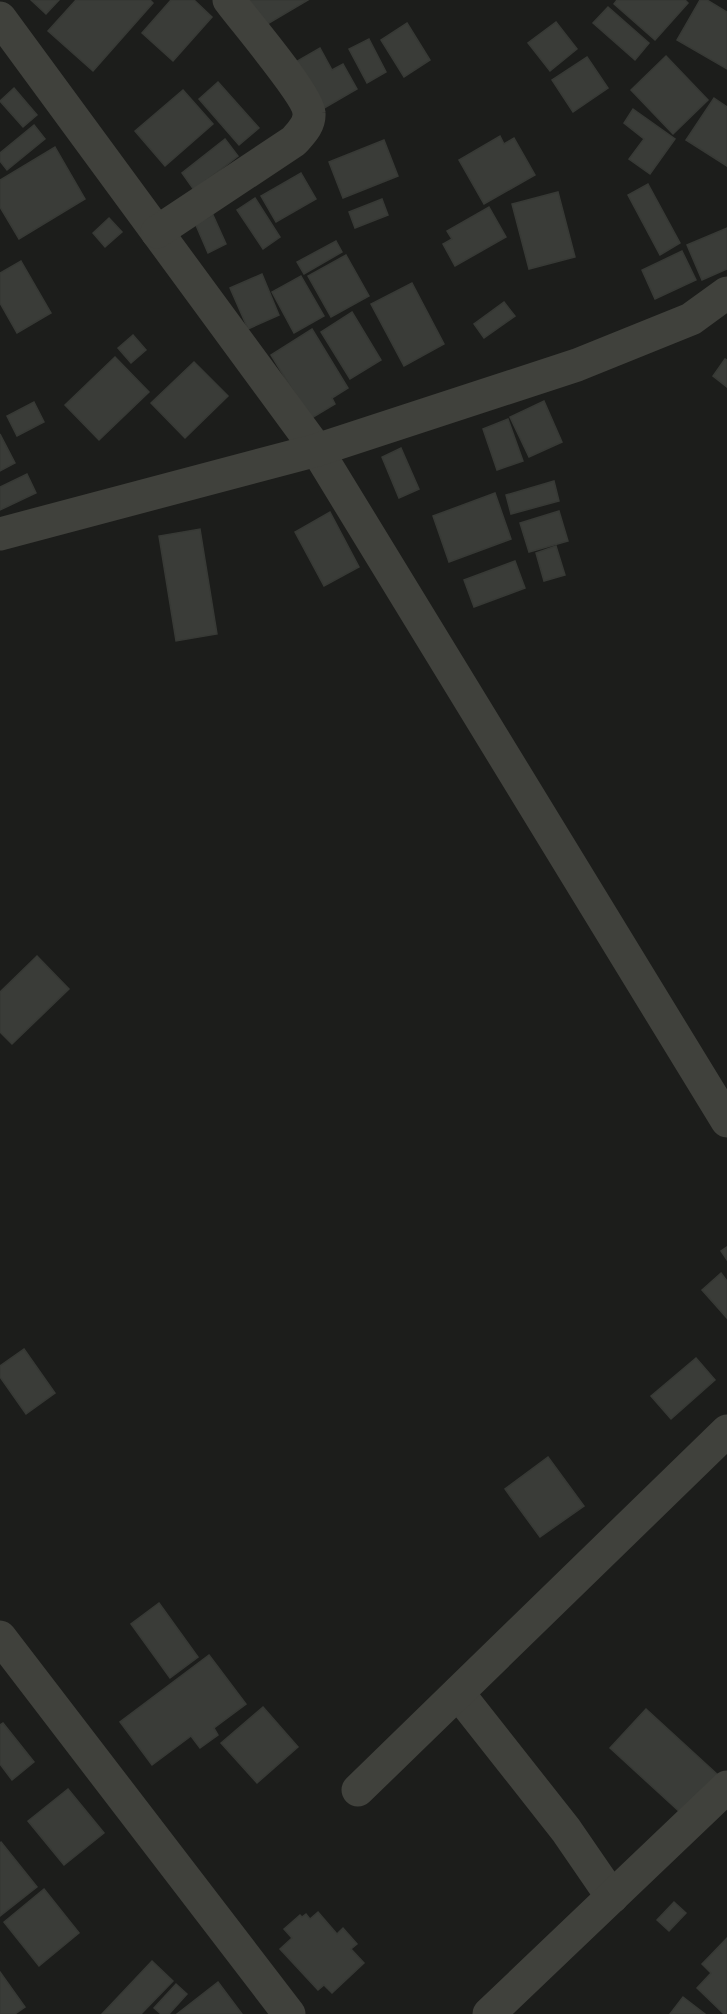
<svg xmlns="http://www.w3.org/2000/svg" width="727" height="2014" viewBox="0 0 727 2014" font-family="'Sofia Sans Condensed',sans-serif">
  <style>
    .building { fill: #3a3c38; stroke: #373935; stroke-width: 1.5 }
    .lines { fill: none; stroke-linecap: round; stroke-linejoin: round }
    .minor { stroke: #40413c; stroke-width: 33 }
  </style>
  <rect width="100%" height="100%" fill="#1c1d1b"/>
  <!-- building -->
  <g class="building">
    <polygon points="31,0 59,0 46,14"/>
    <polygon points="76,0 150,0 153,3 93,71 48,31"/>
    <polygon points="171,0 194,0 212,17 173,61 142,33"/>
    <polygon points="249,0 308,0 264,26"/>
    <polygon points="617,0 685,0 688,3 655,40 614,4"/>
    <polygon points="700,0 707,0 727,12 727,69 677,40"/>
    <polygon points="608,7 649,43 635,60 593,23"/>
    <polygon points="556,22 577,49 550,71 528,43"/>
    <polygon points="407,23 430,60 404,77 381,40"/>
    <polygon points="369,39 386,72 367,83 349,49"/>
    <polygon points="320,48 332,70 343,64 357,89 314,114 287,67"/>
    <polygon points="666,56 708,100 673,134 631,90"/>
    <polygon points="587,57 608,88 573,112 552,80"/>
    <polygon points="218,82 259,128 239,145 199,99"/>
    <polygon points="14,88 37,115 23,127 0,101"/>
    <polygon points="183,90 213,124 165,166 135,131"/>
    <polygon points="714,98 727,107 727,166 686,140"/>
    <polygon points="633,109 675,139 650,174 629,159 644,139 624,123"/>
    <polygon points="34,125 45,139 7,170 0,161 0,153"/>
    <polygon points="500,136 504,144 514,138 535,175 484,204 459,160"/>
    <polygon points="225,139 238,156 194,190 182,173"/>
    <polygon points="384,140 398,176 343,198 329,162"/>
    <polygon points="55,147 85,199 19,239 0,207 0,180"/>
    <polygon points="301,173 316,199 276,222 261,196"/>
    <polygon points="648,184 680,243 660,255 628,195"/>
    <polygon points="558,192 575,257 529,269 512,204"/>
    <polygon points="255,198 280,237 263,249 237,210"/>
    <polygon points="382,199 388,215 355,228 349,212"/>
    <polygon points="489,207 506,237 455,266 443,244 452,239 447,231"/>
    <polygon points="213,215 226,244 208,253 195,223"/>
    <polygon points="109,218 122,232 105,247 93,233"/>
    <polygon points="727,228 727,269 702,280 687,245"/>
    <polygon points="336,241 342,252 304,274 297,262"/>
    <polygon points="682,251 696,280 655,299 642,270"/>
    <polygon points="346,255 369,296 331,317 308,276"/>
    <polygon points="21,261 51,313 17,333 0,303 0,273"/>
    <polygon points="262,274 279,315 248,329 230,288"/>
    <polygon points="301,276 324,316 294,333 272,292"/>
    <polygon points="412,283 444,344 404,366 371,304"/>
    <polygon points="504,302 515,316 484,338 474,324"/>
    <polygon points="352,312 381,360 350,379 321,332"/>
    <polygon points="312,329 348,388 332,398 335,404 310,419 271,355"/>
    <polygon points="133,335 146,350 131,363 118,348"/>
    <polygon points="115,357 149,392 99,440 65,405"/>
    <polygon points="725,359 727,360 727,387 713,376"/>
    <polygon points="194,362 228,396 185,438 151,403"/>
    <polygon points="544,401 562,442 529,457 510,417"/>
    <polygon points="34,402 44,422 17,436 7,416"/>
    <polygon points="508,419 523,461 497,470 483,429"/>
    <polygon points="0,434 15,463 0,471"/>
    <polygon points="401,448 419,489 399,498 382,457"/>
    <polygon points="27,474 36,493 0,510 0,487"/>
    <polygon points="554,481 559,501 511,514 506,495"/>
    <polygon points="495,493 511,539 449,562 433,516"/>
    <polygon points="559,511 568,541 529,552 520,523"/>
    <polygon points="330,512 359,567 324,586 295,532"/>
    <polygon points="200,529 217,634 176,641 159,536"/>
    <polygon points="556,546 565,575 544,581 536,553"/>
    <polygon points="515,561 525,588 474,607 464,580"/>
    <polygon points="37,956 69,989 12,1044 0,1032 0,992"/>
    <polygon points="727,1247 727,1260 721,1251"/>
    <polygon points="721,1273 727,1281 727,1318 702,1290"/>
    <polygon points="24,1349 55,1393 26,1414 0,1377 0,1366"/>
    <polygon points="696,1358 715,1380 671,1419 651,1396"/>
    <polygon points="548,1457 584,1506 540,1537 505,1489"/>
    <polygon points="159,1603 198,1657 170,1678 131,1624"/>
    <polygon points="209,1655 246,1704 214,1728 218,1735 200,1748 191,1736 152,1765 120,1722"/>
    <polygon points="263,1707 298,1747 257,1783 221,1743"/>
    <polygon points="646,1709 718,1775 682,1814 610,1748"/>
    <polygon points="3,1723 34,1762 12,1780 0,1764 0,1725"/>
    <polygon points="68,1789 104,1833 64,1865 28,1821"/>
    <polygon points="1,1842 37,1887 0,1916 0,1843"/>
    <polygon points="44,1889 79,1933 39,1966 4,1922"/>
    <polygon points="674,1902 686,1913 669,1931 657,1920"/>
    <polygon points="318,1912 337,1934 343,1928 357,1944 351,1949 364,1963 332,1993 324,1985 318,1990 280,1949 292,1938 284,1929 300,1915 302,1917 306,1914 310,1919"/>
    <polygon points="727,1938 727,2014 724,2014 697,1988 711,1973 702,1964"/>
    <polygon points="152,1961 173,1981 141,2014 102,2014"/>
    <polygon points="0,1972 25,2007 15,2014 0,2014"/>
    <polygon points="218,1982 242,2014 177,2014"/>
    <polygon points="176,1984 187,1994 169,2014 161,2014 154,2008"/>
    <polygon points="683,1997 705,2014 670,2014"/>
  </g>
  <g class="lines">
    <!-- minor -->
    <g class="minor">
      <polyline points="0,18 317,450 727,1121"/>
      <path d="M 157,232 L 294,141 C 301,133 310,125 309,113 C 308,95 243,19 229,0"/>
      <polyline points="0,534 317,450 577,365 691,319 727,293"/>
      <polyline points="0,1637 289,2014"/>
      <polyline points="458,1693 566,1830 612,1897"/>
      <polyline points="358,1790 727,1431"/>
      <polyline points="489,2014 727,1787"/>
    </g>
  </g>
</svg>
